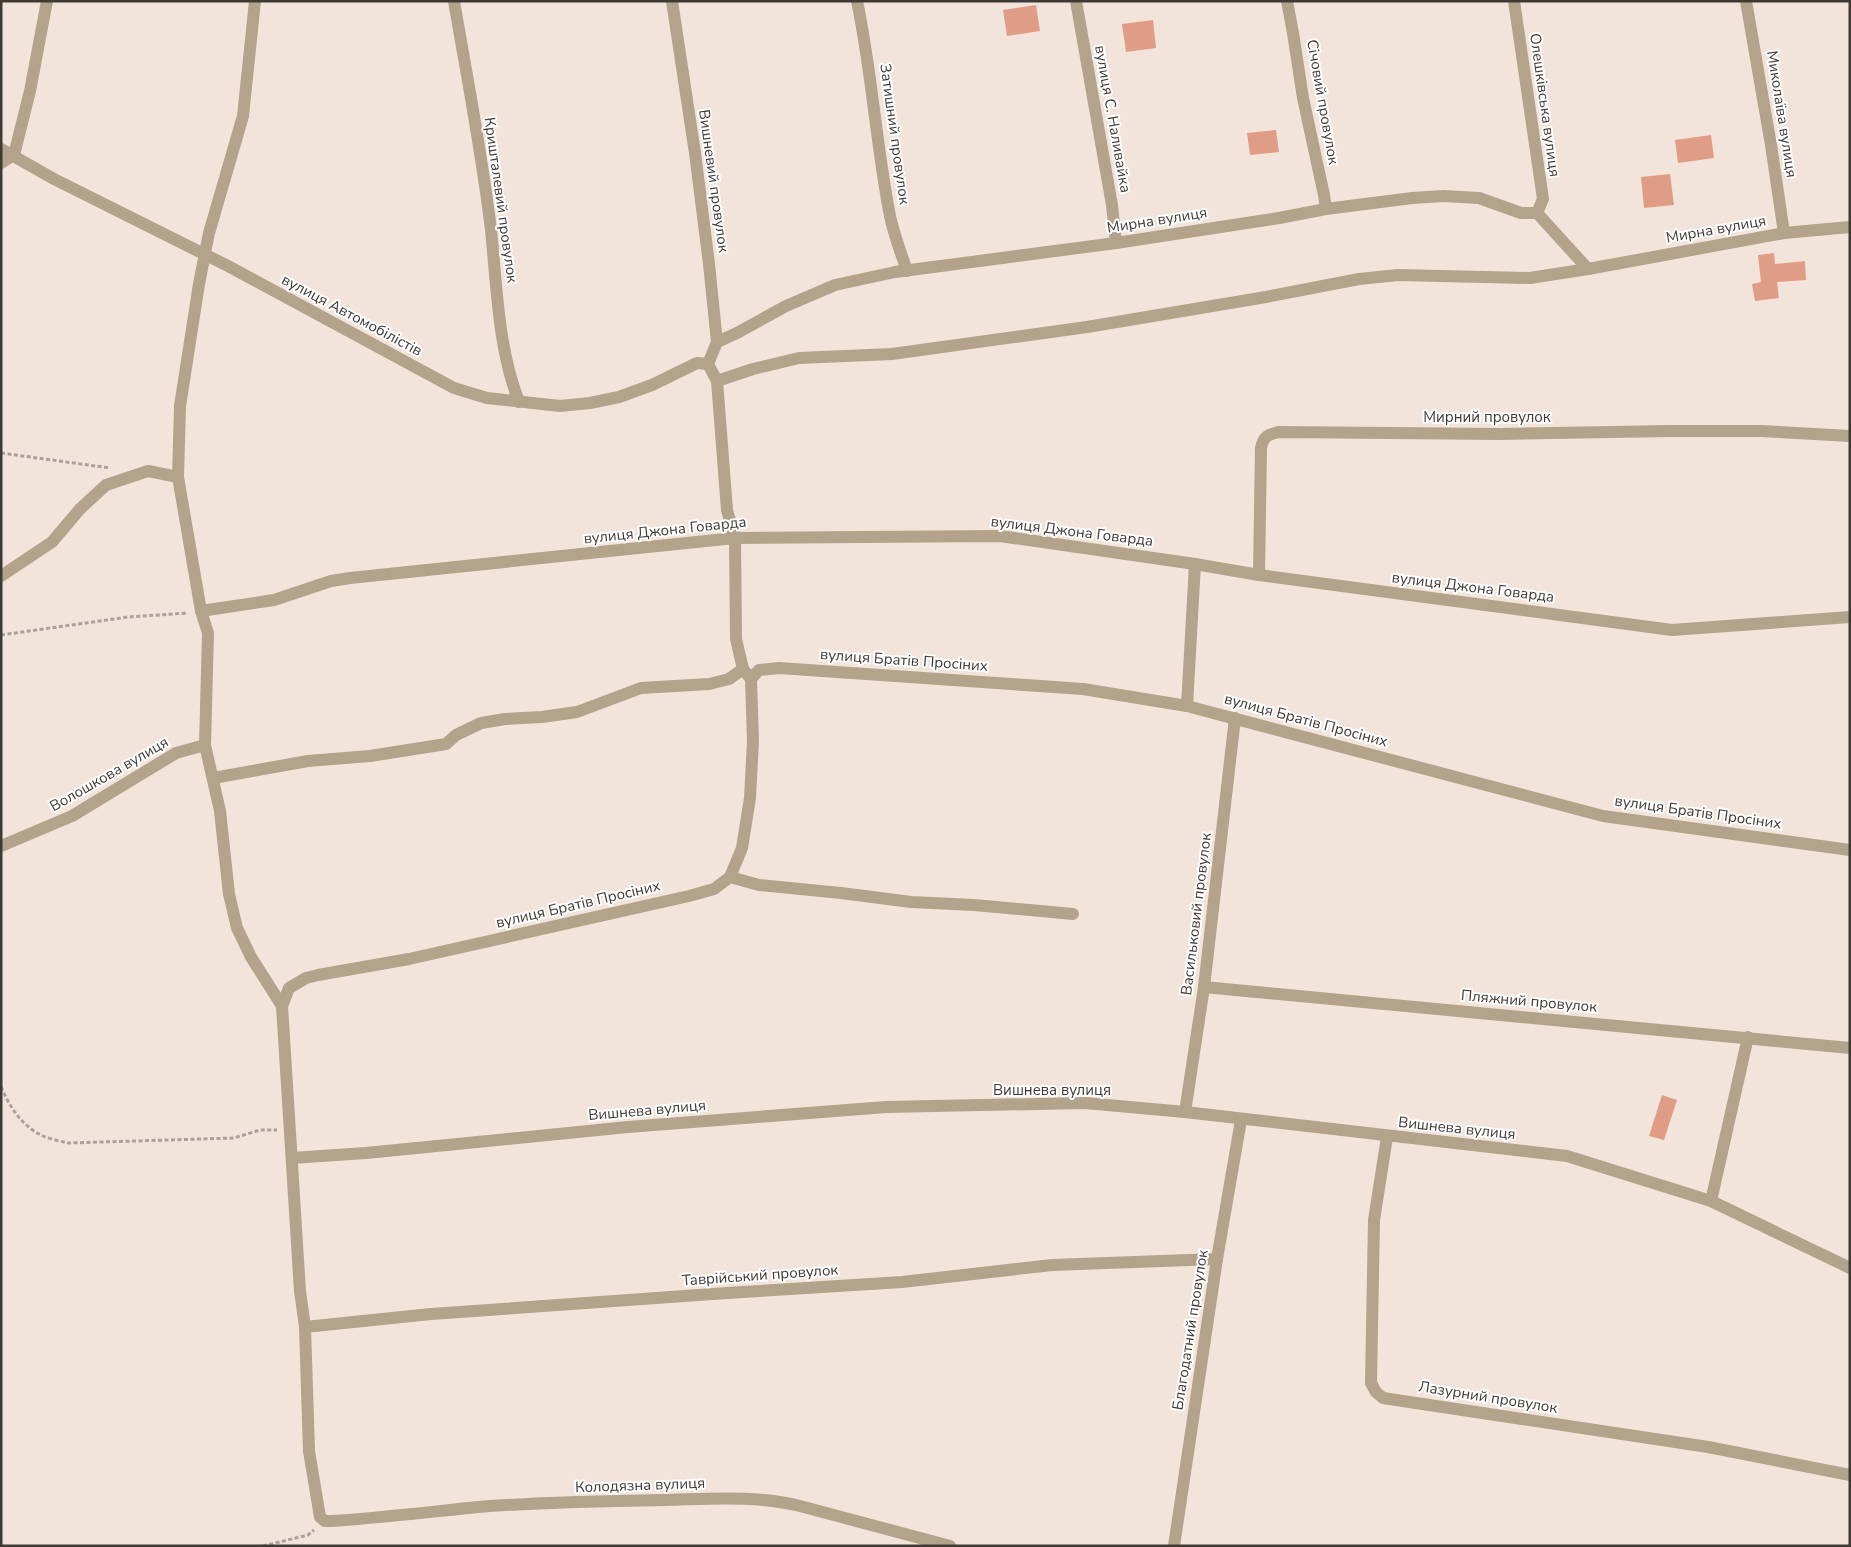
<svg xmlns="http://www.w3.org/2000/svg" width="1851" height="1547" viewBox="0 0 1851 1547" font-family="'Nunito Sans',sans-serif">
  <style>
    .building { fill: #e09d86 }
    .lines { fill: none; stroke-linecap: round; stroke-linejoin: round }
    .path { stroke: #aca19a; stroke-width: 3; stroke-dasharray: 4 2.5; stroke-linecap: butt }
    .minor { stroke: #b3a38a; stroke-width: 12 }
    .labels { text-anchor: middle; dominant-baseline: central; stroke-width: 4; stroke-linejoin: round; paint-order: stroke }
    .street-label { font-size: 15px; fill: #3f3a36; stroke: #fff }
  </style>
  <rect width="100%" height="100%" fill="#f2e4da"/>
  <!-- building -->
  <g class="building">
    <polygon points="1036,5 1040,31 1007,36 1003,10"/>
    <polygon points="1153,20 1156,48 1126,52 1122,24"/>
    <polygon points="1276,130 1279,152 1250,155 1247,133"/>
    <polygon points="1711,135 1714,158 1678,163 1675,140"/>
    <polygon points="1670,174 1674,205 1644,208 1641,177"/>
    <polygon points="1774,253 1775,264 1805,261 1806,280 1777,282 1779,298 1755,301 1752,284 1761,282 1758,255"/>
    <polygon points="1662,1095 1677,1100 1664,1140 1649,1136"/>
  </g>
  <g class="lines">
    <!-- path -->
    <g class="path">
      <polyline points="1,453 110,468"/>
      <polyline points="1,635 128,617 188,613"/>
      <path d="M 1,1087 C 10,1107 21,1125 41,1135 C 49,1139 60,1141 68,1143 L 234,1138 L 260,1130 L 277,1130"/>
      <polyline points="263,1546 308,1535 314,1530"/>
    </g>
    <!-- minor -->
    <g class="minor">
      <path d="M 255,1 L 243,116 L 209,233 L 199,284 L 180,406 L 178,477 L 201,611 L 208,633 L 205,745 L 220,811 L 229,894 L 237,928 L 251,957 L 282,1006 L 300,1291 L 305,1327 L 309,1451 L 320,1517 L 325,1521 L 331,1521 C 380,1518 429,1512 478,1507 C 540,1502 602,1501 664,1500 C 709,1499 756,1495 800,1506 L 950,1546"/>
      <path d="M 454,1 C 467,77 482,154 491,230 C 497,288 498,348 519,402"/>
      <polyline points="672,1 695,153 709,264 717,342 708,364"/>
      <path d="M 857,1 C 872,72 876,145 890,216 C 894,235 901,253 907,271"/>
      <polyline points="1076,1 1112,205 1116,243"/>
      <polyline points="1287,1 1293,33 1303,98 1324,195 1326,209"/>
      <polyline points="1514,1 1543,199 1537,213"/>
      <polyline points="1746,1 1771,145 1784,233"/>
      <polyline points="1,149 54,179 228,266 454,388 487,398 560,406 590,403 619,397 652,385 697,363 708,364"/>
      <polyline points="1,163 14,155 30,91 47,1"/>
      <polyline points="717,342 737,333 786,306 835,285 895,272 1116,243 1279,218 1326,209 1412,198 1443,196 1479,198 1521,213 1537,213 1588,269"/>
      <polyline points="708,364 717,381 727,510 735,538 736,639 743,669 751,679 753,741 750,798 742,848 730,877"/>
      <polyline points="717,381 753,369 799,358 892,354 1087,327 1266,297 1359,279 1398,275 1530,278 1588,269 1784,233 1850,227"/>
      <path d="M 1259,575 L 1261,448 C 1263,437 1268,434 1279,432 L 1500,434 L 1670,431 L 1761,431 L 1850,436"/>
      <polyline points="1,576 52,542 80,509 106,485 148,471 178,477"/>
      <polyline points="201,611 274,600 331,581 350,578 735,538 1000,536 1195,564 1259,575 1672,630 1850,617"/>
      <polyline points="751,679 759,670 779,668 1083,689 1187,706 1603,816 1850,850"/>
      <polyline points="1187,706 1195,564"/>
      <polyline points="213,778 308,761 370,756 446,744 456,735 481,723 505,719 542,717 577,712 641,688 709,684 729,679 743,669"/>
      <polyline points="1,846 72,816 176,753 205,745"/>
      <polyline points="730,877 759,885 841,893 911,902 974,905 1073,914"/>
      <polyline points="1204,987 1850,1048"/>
      <polyline points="282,1006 289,988 306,978 318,975 409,959 689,896 714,889 730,877"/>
      <polyline points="1185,1112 1204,987 1235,718"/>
      <polyline points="1387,1137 1374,1220 1371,1383 1376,1392 1383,1398 1708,1447 1850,1475"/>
      <polyline points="292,1158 366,1153 628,1127 886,1107 1085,1103 1185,1112 1567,1156 1711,1201 1850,1268"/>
      <polyline points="1711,1201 1748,1037"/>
      <polyline points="305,1327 431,1314 727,1293 902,1282 1052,1265 1217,1259"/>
      <polyline points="1174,1546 1217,1259 1241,1120"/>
    </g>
  </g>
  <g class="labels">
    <!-- street labels -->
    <g class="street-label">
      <text transform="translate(1323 102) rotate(80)">Січовий провулок</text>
      <text transform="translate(1545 105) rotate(82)">Олешківська вулиця</text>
      <text transform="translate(1782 114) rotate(81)">Миколаїва вулиця</text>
      <text transform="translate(1113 119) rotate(80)">вулиця С. Наливайка</text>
      <text transform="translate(895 134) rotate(82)">Затишний провулок</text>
      <text transform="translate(714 181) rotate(82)">Вишневий провулок</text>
      <text transform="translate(501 200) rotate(82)">Кришталевий провулок</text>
      <text transform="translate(1157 220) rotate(-9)">Мирна вулиця</text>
      <text transform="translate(1716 229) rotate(-10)">Мирна вулиця</text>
      <text transform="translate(352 315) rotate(28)">вулиця Автомобілістів</text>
      <text x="1487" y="417">Мирний провулок</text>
      <text transform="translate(665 530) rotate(-6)">вулиця Джона Говарда</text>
      <text transform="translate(1072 531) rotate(7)">вулиця Джона Говарда</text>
      <text transform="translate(1473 587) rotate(7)">вулиця Джона Говарда</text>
      <text transform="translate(904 660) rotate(4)">вулиця Братів Просіних</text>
      <text transform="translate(1306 720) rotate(15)">вулиця Братів Просіних</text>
      <text transform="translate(109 774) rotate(-30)">Волошкова вулиця</text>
      <text transform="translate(1698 812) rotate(8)">вулиця Братів Просіних</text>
      <text transform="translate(578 904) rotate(-13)">вулиця Братів Просіних</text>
      <text transform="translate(1196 914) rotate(-83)">Васильковий провулок</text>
      <text transform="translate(1529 1001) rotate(5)">Пляжний провулок</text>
      <text x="1052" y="1090">Вишнева вулиця</text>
      <text transform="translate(647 1110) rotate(-5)">Вишнева вулиця</text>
      <text transform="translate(1457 1128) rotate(6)">Вишнева вулиця</text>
      <text transform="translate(760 1275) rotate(-4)">Таврійський провулок</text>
      <text transform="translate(1190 1330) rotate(-81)">Благодатний провулок</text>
      <text transform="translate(1488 1397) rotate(9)">Лазурний провулок</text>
      <text transform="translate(640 1485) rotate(-2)">Колодязна вулиця</text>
    </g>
  </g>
  <!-- border -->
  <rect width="1851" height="1547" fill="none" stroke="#3f3a36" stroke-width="5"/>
</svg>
